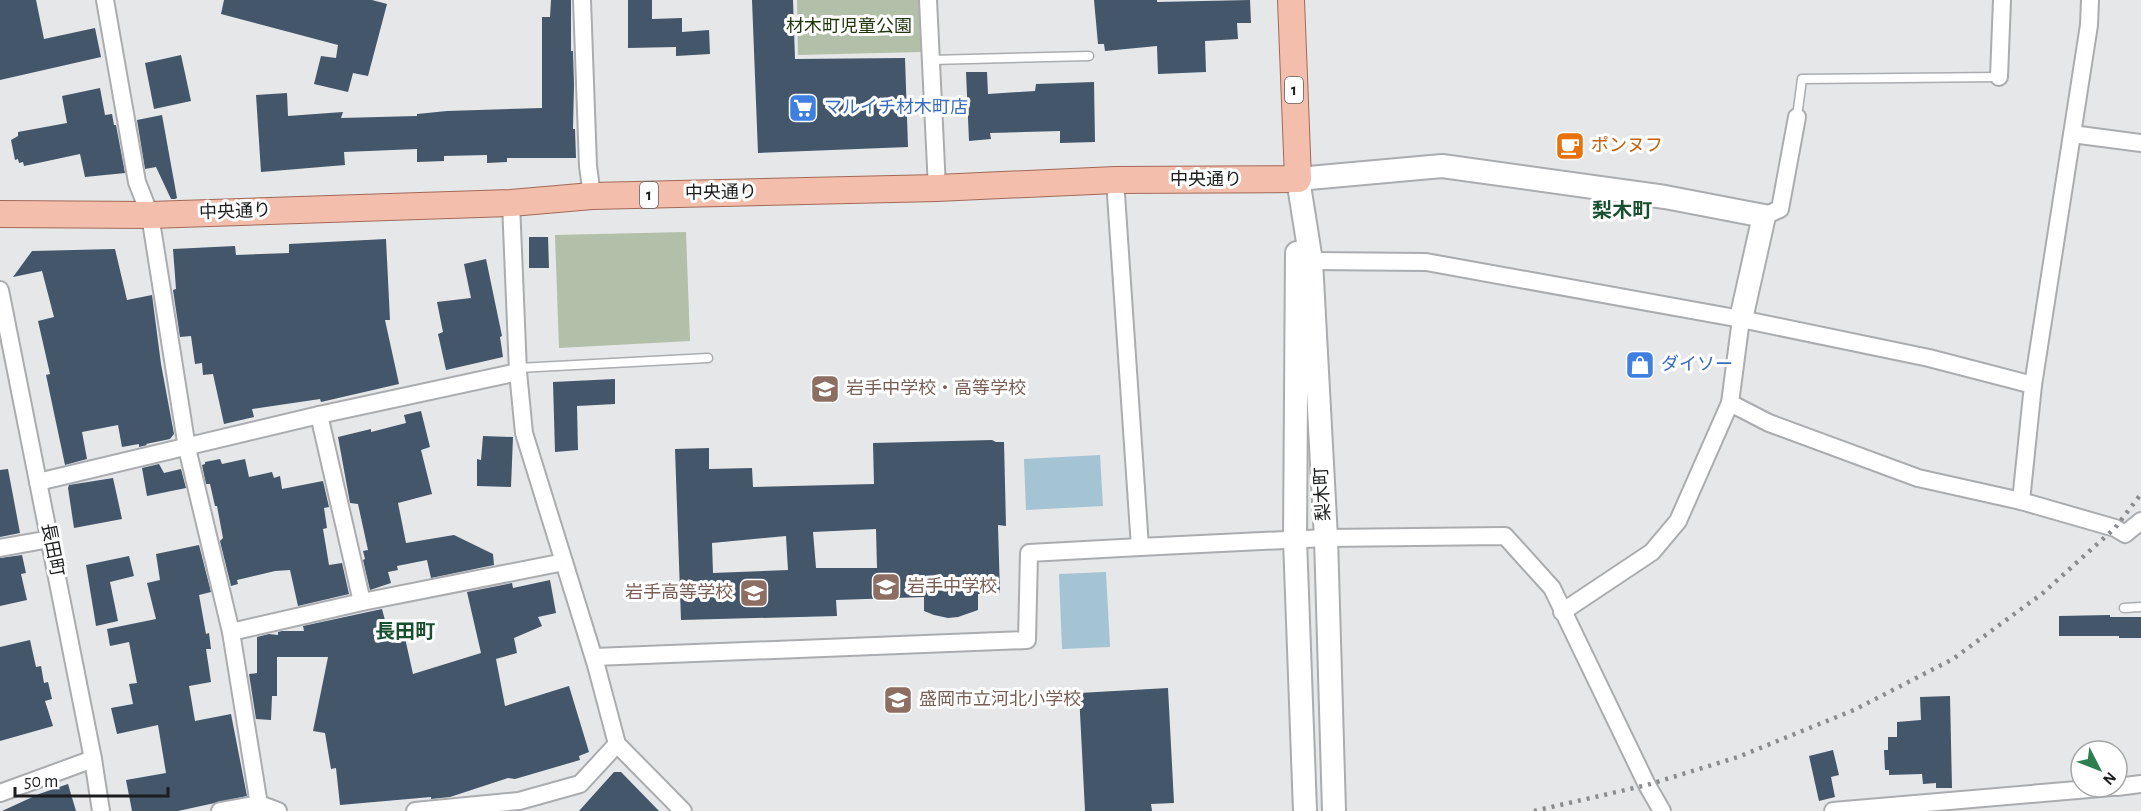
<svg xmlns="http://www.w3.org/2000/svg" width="2141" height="811" viewBox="0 0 2141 811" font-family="'Alegreya Sans','Noto Sans JP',sans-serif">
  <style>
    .green { fill: #b2c0a9 }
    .water { fill: #a4c3d3 }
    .building { fill: #43566a; fill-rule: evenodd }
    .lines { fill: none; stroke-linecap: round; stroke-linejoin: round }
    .lane-casing { stroke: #aaacaf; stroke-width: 11 }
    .street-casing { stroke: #aaacaf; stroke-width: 20 }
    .secondary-casing { stroke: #aaacaf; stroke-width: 26 }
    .primary-casing { stroke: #a36957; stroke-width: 28 }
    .lane { stroke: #fff; stroke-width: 8 }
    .street { stroke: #fff; stroke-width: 16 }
    .secondary { stroke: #fff; stroke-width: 22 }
    .primary { stroke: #f4bead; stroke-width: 26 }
    .rail { stroke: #898b8c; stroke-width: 4.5; stroke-dasharray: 3 6; stroke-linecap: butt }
    .labels { text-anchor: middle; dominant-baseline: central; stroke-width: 6; stroke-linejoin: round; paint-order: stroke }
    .shield { fill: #fff; stroke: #606162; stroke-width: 1.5 }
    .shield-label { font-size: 16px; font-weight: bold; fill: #1c1d1e }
    .park-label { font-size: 18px; fill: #1f350b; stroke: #fff }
    .shop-label { font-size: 18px; fill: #366cbe; stroke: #fff; text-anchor: start }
    .food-label { font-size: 18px; fill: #c56008; stroke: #fff; text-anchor: start }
    .street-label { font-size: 18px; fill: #1c1d1e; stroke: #fff }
    .education-label { font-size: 18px; fill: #785e54; stroke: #fff; text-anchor: start }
    .neighbourhood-label { font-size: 20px; font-weight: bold; fill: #174f2f; stroke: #fff }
  </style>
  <rect width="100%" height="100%" fill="#e5e7e9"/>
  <!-- green -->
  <g class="green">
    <polygon points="797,0 920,0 921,52 798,55"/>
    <polygon points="686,232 690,341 559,348 555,235"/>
  </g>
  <!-- water -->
  <g class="water">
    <polygon points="1100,455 1103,506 1026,510 1024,459"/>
    <polygon points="1106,572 1110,647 1062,649 1059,574"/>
  </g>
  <!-- building -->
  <g class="building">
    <polygon points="0,0 36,0 44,39 95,28 101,57 0,80"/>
    <polygon points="224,0 372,0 387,4 368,76 353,73 348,92 314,84 321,56 336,58 338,45 221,14"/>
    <polygon points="551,0 571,0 571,51 573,51 574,85 573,129 575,129 576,158 507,158 507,162 487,163 487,155 444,156 444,161 417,162 417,149 344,152 345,165 261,172 256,95 287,93 288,116 343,112 341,118 417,116 417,114 447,111 542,108 542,17 550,17"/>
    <polygon points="628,0 652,0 652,19 682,18 682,32 709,30 710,54 676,56 676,47 628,48"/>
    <polygon points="752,0 793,0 795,59 905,58 908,147 758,153"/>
    <polygon points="1094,0 1157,0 1157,2 1250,0 1251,23 1237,23 1238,39 1205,41 1206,72 1158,74 1157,46 1105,51 1104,44 1098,44"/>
    <polygon points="181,55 191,101 154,109 145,63"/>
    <polygon points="966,72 987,72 988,94 1035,91 1036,84 1094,82 1095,142 1060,143 1060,131 990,133 991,139 969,141"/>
    <polygon points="100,88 105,115 112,114 114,125 116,125 125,173 85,177 80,154 24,166 23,162 19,163 18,159 15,160 11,140 18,136 18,132 67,123 62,96"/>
    <polygon points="162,115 177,198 175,199 171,199 156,167 145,169 137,120"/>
    <polygon points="529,237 548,237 549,268 529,268"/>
    <polygon points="386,239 390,320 385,320 399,384 321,402 320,399 252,409 254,417 224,424 213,374 203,375 202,363 195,364 191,336 180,337 173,290 176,289 173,249 235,246 236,255 289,253 289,244"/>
    <polygon points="115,249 127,300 152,295 161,364 174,434 170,439 146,444 147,445 139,447 139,444 122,447 118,425 82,432 87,459 65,465 46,375 50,374 38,321 54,317 42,271 13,277 32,251"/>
    <polygon points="486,259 502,336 500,337 503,357 446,370 438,334 443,332 437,302 471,298 464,264"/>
    <polygon points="615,379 615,404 577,406 578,450 555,452 553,382"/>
    <polygon points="421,411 430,447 421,450 432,494 398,503 406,543 454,535 493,554 494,565 431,578 427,560 397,566 398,570 388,572 391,583 370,590 363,560 365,559 363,551 368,550 358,504 350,503 338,437 371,429 371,432 406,423 404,415"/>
    <polygon points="483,436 513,437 511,487 477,486 477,459 481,460"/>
    <path d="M 992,440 L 996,442 L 1004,442 L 1006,526 L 998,525 L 1000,593 L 978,594 L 978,610 L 958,617 L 948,618 L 934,615 L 924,611 L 924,597 L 836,600 L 837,616 L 681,620 L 675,449 L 709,448 L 709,469 L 752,468 L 753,487 L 874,484 L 873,443 ZM 876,529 L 877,568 L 816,568 L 813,532 ZM 786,536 L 788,570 L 713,573 L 712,543 Z"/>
    <polygon points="220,459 222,464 245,459 249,477 272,472 274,478 280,476 282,489 323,481 329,507 324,508 327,528 323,529 329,565 342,563 349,594 298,606 290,570 275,571 237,580 238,584 231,586 220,541 223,538 217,506 215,506 210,484 206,484 202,465 205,464 205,462"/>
    <polygon points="159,464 164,473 181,469 186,488 147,496 142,468"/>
    <polygon points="8,469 20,533 0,537 0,470"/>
    <polygon points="113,478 122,519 74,528 68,488 69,485"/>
    <polygon points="199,545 211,592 199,595 206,634 209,633 211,649 206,649 211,682 189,686 195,721 231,714 247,796 178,811 132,811 126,780 166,773 158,725 117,734 111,708 133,704 129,684 137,683 129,642 110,646 107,629 156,619 147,583 160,580 156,554"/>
    <polygon points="22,555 26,573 21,574 27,600 0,606 0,558"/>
    <polygon points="129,556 134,576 110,582 118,621 96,626 86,565"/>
    <polygon points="550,580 556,613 538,617 542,626 514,638 517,653 496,659 505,706 569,686 589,752 579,756 580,760 515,779 508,778 450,797 431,799 431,797 340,805 336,768 331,769 325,733 313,731 328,657 277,657 277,696 272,696 271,720 256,719 249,674 257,673 257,637 269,634 278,635 278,632 282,631 304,631 303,626 382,609 386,624 401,620 413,674 481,653 467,592 512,583 513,588"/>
    <polygon points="2110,615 2110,617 2141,617 2141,638 2119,638 2119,636 2059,636 2059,616"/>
    <polygon points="30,640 36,667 41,666 44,683 48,682 52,699 45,701 53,726 0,741 0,647"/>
    <polygon points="1168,688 1174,803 1151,804 1152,811 1085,811 1079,693"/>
    <polygon points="1950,696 1952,788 1936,788 1936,783 1923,784 1922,774 1889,775 1889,770 1885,770 1884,750 1888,750 1888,737 1897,737 1897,722 1921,720 1920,697"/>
    <polygon points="1833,750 1839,775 1831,777 1835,797 1819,801 1809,756"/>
    <polygon points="614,772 621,772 659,811 579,811"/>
    <polygon points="68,784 76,811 2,811 39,794"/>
  </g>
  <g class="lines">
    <!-- lane casing -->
    <g class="lane-casing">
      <g id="lane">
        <polyline points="931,60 1089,56"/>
        <polyline points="1797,117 1802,79 1999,77"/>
        <polyline points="518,368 708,358"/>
        <polyline points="2124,608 2141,607"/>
      </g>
    </g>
    <!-- street casing -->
    <g class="street-casing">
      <g id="street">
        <polyline points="105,0 137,182 150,215 187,448 231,632 260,811"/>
        <polyline points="582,0 588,166 592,196"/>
        <polyline points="928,0 937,188"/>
        <polyline points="1999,77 2002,0"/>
        <polyline points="2072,134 2141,143"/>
        <polyline points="1115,180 1140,547 1326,538 1505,536 1552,588 1647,785 1662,811"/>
        <polyline points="511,203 518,372 524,433 596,665 617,744 683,811"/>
        <polyline points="1764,216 1780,209 1797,117"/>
        <polyline points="1311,261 1426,262 1741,319 1929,358 2033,385 2021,501"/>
        <polyline points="0,290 93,759 101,811"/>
        <polyline points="1741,319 1730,403 1769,423 1918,478 2021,501 2115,528 2125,534 2141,521"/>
        <polyline points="2033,385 2089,25 2090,0"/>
        <polyline points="319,415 362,602"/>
        <polyline points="38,482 319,415 518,372"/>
        <polyline points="0,548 50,539"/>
        <polyline points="1562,612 1652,552 1678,521 1730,403"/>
        <polyline points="231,632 362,602 564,562"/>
        <polyline points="594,657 1027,640 1029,553 1140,547"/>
        <polyline points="2117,787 2141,784"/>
        <polyline points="0,793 93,759"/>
        <polyline points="220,811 259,804 278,811"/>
        <polyline points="415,811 519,801 580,784 617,744"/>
        <polyline points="1833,811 2112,787"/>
      </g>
    </g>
    <!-- secondary casing -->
    <g class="secondary-casing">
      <g id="secondary">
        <polyline points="1298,179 1311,261 1326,538 1334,811"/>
        <polyline points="1298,179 1442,166 1665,197 1764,216 1741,319"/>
        <polyline points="1297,253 1295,540 1305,811"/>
      </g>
    </g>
    <!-- primary casing -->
    <g class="primary-casing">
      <polyline id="primary" points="0,214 150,215 511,203 592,196 937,188 1115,180 1298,179 1291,0"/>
    </g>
    <!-- lane -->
    <use href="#lane" class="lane"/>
    <!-- street -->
    <use href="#street" class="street"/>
    <!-- secondary -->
    <use href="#secondary" class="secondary"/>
    <!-- primary -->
    <use href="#primary" class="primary"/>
    <!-- rail -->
    <polyline class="rail" points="1534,811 1647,785 1738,757 1854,710 1953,659 2043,593 2115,528 2141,494"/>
  </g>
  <!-- icons -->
  <defs>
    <g id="supermarket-square" transform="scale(1.5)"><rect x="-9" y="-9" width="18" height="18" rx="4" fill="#3f7fe0" stroke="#fff"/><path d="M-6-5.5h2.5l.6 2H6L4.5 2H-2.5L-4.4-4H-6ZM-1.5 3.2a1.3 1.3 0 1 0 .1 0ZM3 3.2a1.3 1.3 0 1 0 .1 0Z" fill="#fff"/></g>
    <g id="cafe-square" transform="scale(1.5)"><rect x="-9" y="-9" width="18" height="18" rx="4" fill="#e8710a" stroke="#fff"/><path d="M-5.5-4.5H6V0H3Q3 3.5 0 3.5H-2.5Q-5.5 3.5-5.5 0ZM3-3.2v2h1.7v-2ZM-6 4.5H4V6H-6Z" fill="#fff"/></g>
    <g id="shop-square" transform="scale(1.5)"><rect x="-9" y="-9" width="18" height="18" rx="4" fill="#3f7fe0" stroke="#fff"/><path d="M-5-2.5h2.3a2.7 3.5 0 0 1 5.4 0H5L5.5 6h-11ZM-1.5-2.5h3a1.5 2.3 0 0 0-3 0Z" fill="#fff"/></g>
    <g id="school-square" transform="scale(1.5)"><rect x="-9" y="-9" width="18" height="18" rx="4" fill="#8d6e63" stroke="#fff"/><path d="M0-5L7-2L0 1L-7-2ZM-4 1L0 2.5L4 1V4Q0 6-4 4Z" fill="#fff"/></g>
  </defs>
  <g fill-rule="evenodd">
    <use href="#supermarket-square" x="803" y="108"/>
    <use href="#cafe-square" x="1570" y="146"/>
    <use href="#shop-square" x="1640" y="365"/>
    <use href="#school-square" x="825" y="389"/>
    <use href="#school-square" x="886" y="587"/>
    <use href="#school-square" x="754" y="593"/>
    <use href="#school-square" x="898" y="700"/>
  </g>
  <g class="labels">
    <!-- shield labels -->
    <g class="shield">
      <rect x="1285" y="77" width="18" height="26" rx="4.5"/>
      <rect x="640" y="182" width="18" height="26" rx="4.5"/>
    </g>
    <g class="shield-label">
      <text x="1294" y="90">1</text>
      <text x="649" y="195">1</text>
    </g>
    <!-- park labels -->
    <g class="park-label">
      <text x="849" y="27">材木町児童公園</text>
    </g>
    <!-- shop labels -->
    <g class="shop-label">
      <text x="824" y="108">マルイチ材木町店</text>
      <text x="1661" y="365">ダイソー</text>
    </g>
    <!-- food labels -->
    <g class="food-label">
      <text x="1591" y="146">ポンヌフ</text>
    </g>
    <!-- street labels -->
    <g class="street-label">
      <text x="1206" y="180">中央通り</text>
      <text transform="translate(721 193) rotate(-1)">中央通り</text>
      <text transform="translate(235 212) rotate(-2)">中央通り</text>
      <text transform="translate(1323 494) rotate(-93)">梨木町</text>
      <text transform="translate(52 550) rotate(79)">長田町</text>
    </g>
    <!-- education labels -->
    <g class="education-label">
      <text x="846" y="389">岩手中学校・高等学校</text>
      <text x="907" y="587">岩手中学校</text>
      <text x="733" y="593" text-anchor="end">岩手高等学校</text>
      <text x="919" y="700">盛岡市立河北小学校</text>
    </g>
    <!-- neighbourhood labels -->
    <g class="neighbourhood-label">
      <text x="1622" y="211">梨木町</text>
      <text x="405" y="632">長田町</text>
    </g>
  </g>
  <!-- north arrow -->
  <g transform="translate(2099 769) rotate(132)"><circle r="28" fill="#ffffff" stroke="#a4a5a5" stroke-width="1.5"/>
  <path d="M0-4.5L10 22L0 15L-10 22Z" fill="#2e7f50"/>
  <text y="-9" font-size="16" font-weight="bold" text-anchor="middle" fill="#1c1d1e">N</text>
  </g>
  <!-- scale -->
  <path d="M15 787v9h153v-9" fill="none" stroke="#1c1d1e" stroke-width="3"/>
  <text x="24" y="787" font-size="18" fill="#1c1d1e" stroke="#ffffff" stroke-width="4.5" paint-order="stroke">50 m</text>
</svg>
